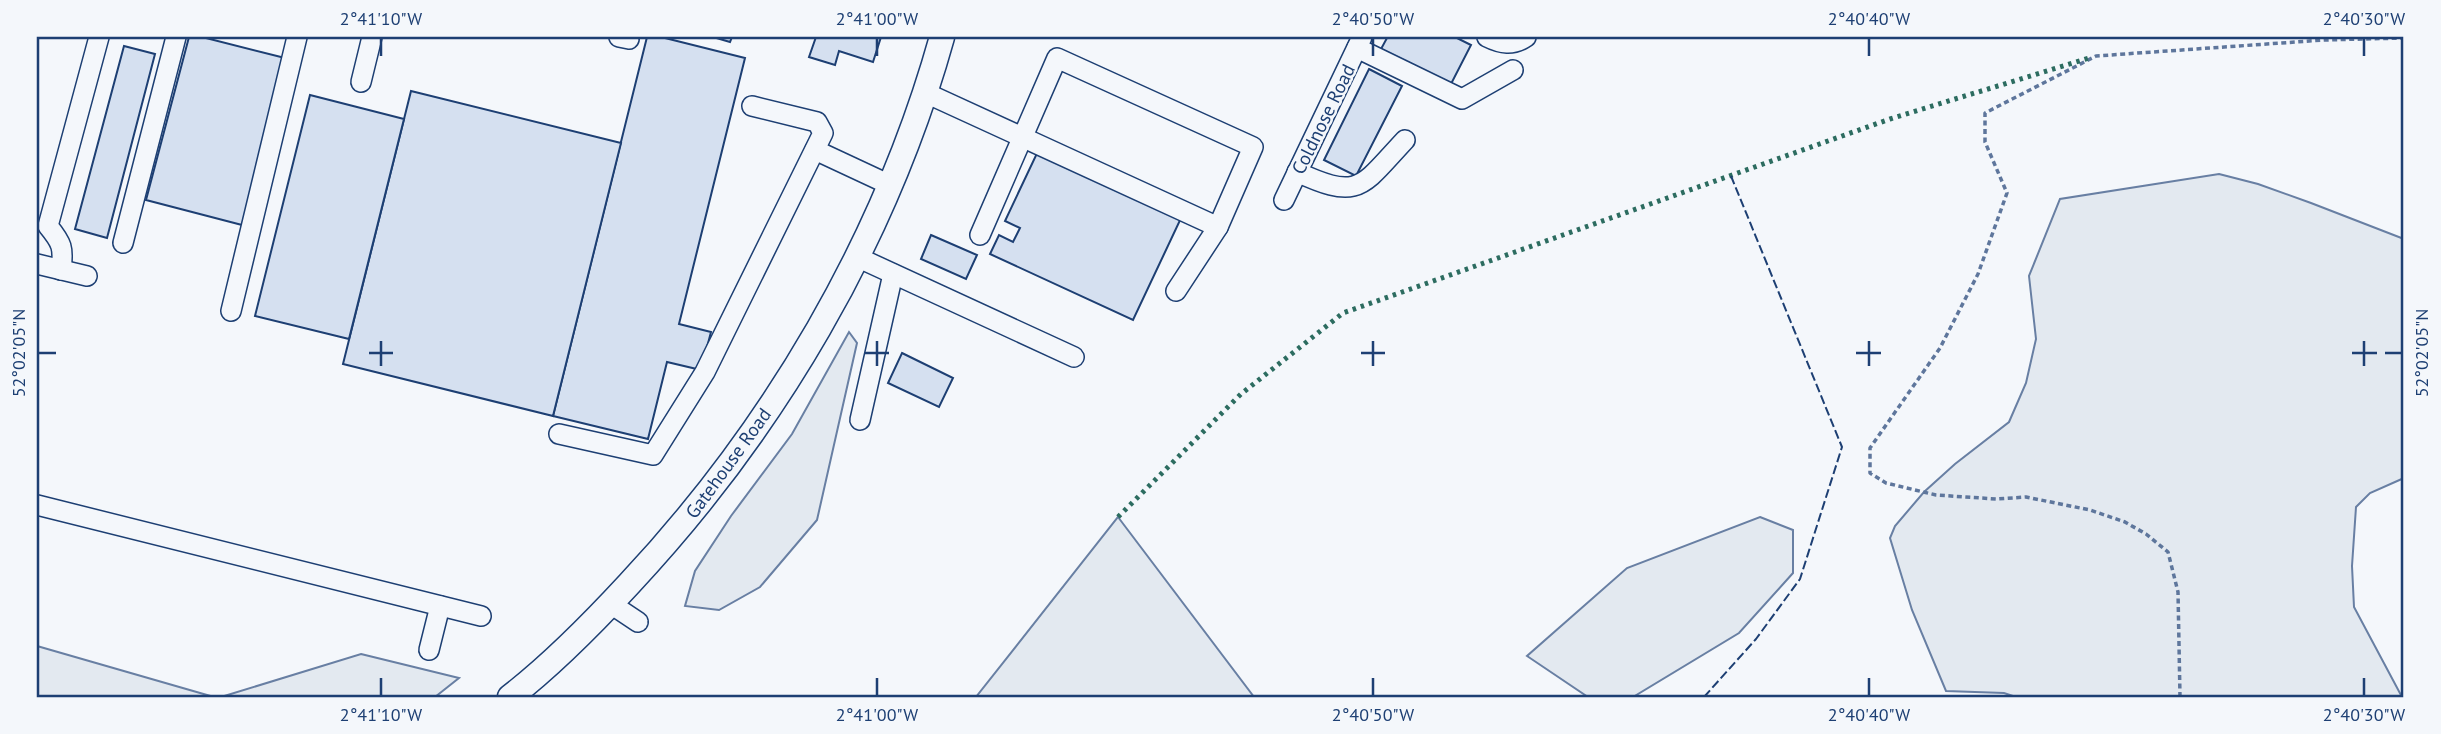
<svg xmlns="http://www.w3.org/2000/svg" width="2441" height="734" viewBox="0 0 2441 734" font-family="'PT Sans',sans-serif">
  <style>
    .green { fill: #e3e9f0; stroke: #687fa3; stroke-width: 2 }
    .building { fill: #d5e0f0; stroke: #1d3f73; stroke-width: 2 }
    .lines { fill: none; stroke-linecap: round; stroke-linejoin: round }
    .minor-casing { stroke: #1d3f73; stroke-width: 22 }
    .major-casing { stroke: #1d3f73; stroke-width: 27 }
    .path { stroke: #5e769c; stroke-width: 3.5; stroke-dasharray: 5 3.5; stroke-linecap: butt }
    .minor { stroke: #f4f7fb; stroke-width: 19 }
    .major { stroke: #f4f7fb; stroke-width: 24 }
    .hedge { stroke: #2c6c60; stroke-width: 5; stroke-dasharray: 3.5 5; stroke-linecap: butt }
    .fence { stroke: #1d3f73; stroke-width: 2; stroke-dasharray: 9 3.5; stroke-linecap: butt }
    .ticks { fill: none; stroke: #1d3f73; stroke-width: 2.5 }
    .labels { text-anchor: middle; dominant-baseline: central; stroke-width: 5; stroke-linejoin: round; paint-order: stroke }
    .street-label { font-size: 19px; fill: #1d3f73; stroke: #f4f7fb }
    .neatline { fill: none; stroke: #1d3f73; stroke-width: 2.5 }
    .ticks-label { font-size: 18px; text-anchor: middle; fill: #1d3f73 }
  </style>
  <rect width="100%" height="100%" fill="#f4f7fb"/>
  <!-- green -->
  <g class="green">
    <polygon points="2219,174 2258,184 2311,203 2404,239 2404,478 2370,493 2356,507 2352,566 2354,607 2402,697 2016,697 2004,693 1946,691 1912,610 1890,538 1895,526 1924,492 1955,464 2009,422 2026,383 2036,339 2029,276 2060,199"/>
    <polygon points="849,332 857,343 817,520 760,587 719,610 685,606 695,571 731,516 792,434"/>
    <polygon points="1118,517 1254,697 976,697"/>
    <polygon points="1760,517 1793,530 1793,573 1739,633 1633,697 1588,697 1527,656 1627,568"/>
    <polygon points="37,646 214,697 37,697"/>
    <polygon points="361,654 459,678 435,697 221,697"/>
  </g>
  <!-- building -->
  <g class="building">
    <polygon points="189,37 202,37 285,58 242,225 146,200"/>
    <polygon points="647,37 661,37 745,58 679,324 711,332 701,370 667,362 648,439 553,416"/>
    <polygon points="713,37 732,37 730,42"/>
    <polygon points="816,37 881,37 873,62 839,51 835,65 809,57"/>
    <polygon points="1385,37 1455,37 1471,45 1451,84 1381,49 1387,38"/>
    <polygon points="124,46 155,54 107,238 75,229"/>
    <polygon points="1369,69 1402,86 1356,176 1324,160"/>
    <polygon points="411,91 621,143 553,416 343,364"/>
    <polygon points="310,95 404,119 349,339 255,316"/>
    <polygon points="1039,149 1182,216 1133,320 990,254 999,235 1013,242 1020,228 1005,221"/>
    <polygon points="931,235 977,255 966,279 921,259"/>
    <polygon points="902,353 953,378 939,407 888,383"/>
  </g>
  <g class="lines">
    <!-- minor casing -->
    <g class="minor-casing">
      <g id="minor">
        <polyline points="619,37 629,39"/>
        <path d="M 1487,37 C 1501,44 1513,46 1526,37"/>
        <polyline points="1357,48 1462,99 1513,70"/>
        <polyline points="361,82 372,37"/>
        <polyline points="926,93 1218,227"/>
        <polyline points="815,150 890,185"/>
        <path d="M 1297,172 C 1360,201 1361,187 1405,140"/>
        <polyline points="1284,200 1362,37"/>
        <polyline points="980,235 1057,58 1253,147 1218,227 1176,291"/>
        <polyline points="123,243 176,37"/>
        <polyline points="857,257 1074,357"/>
        <polyline points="37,264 87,276"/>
        <path d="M 61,270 C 64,248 62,243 48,226 L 99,37"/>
        <polyline points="231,311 297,37"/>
        <polyline points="860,420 893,274"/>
        <polyline points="559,434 653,455 705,372 823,133 817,122 752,106"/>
        <polyline points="37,505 481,616"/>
        <polyline points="611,604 638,622"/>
        <polyline points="429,650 440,606"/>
      </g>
    </g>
    <!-- major casing -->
    <g class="major-casing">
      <path id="major" d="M 510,697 C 553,664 592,624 629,584 C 774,429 885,241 942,37"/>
    </g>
    <!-- path -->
    <polyline class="path" points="2180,697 2178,592 2168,552 2146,534 2125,522 2090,510 2026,497 1996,499 1936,495 1886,483 1870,473 1870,448 1940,348 1978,274 2007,193 1985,142 1985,113 2096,56 2324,40 2404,38"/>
    <!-- minor -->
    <use href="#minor" class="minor"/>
    <!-- major -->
    <use href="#major" class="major"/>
    <!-- hedge -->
    <polyline class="hedge" points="1118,517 1241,394 1343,313 1890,119 2089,58"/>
    <!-- fence -->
    <polyline class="fence" points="1704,697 1756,639 1800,579 1842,447 1731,176"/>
  </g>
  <!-- ticks -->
  <path class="ticks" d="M 381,38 L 381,56M 877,38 L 877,56M 1373,38 L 1373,56M 1869,38 L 1869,56M 2364,38 L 2364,56M 381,341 L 381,366M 877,341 L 877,366M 1373,341 L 1373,366M 1869,341 L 1869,366M 2364,341 L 2364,366M 38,353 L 56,353M 369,353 L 393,353M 865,353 L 889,353M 1361,353 L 1385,353M 1856,353 L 1881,353M 2352,353 L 2377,353M 2385,353 L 2402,353M 381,678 L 381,696M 877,678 L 877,696M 1373,678 L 1373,696M 1869,678 L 1869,696M 2364,678 L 2364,696"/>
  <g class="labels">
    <!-- street labels -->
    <g class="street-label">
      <text transform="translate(1323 119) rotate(-64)">Coldnose Road</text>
      <text transform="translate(728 463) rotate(-54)">Gatehouse Road</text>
    </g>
  </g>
  <!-- border -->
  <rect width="2441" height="734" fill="none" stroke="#f4f7fb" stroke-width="77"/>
  <rect x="38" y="38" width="2364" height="658" class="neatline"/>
  <g class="ticks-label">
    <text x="381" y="25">2°41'10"W</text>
    <text x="877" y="25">2°41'00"W</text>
    <text x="1373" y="25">2°40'50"W</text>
    <text x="1869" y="25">2°40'40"W</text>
    <text x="2364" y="25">2°40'30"W</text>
    <text transform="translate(19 353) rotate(-90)" y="6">52°02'05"N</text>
    <text transform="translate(2422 353) rotate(-90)" y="6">52°02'05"N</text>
    <text x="381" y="721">2°41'10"W</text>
    <text x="877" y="721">2°41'00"W</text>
    <text x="1373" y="721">2°40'50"W</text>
    <text x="1869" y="721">2°40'40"W</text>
    <text x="2364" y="721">2°40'30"W</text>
  </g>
</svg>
